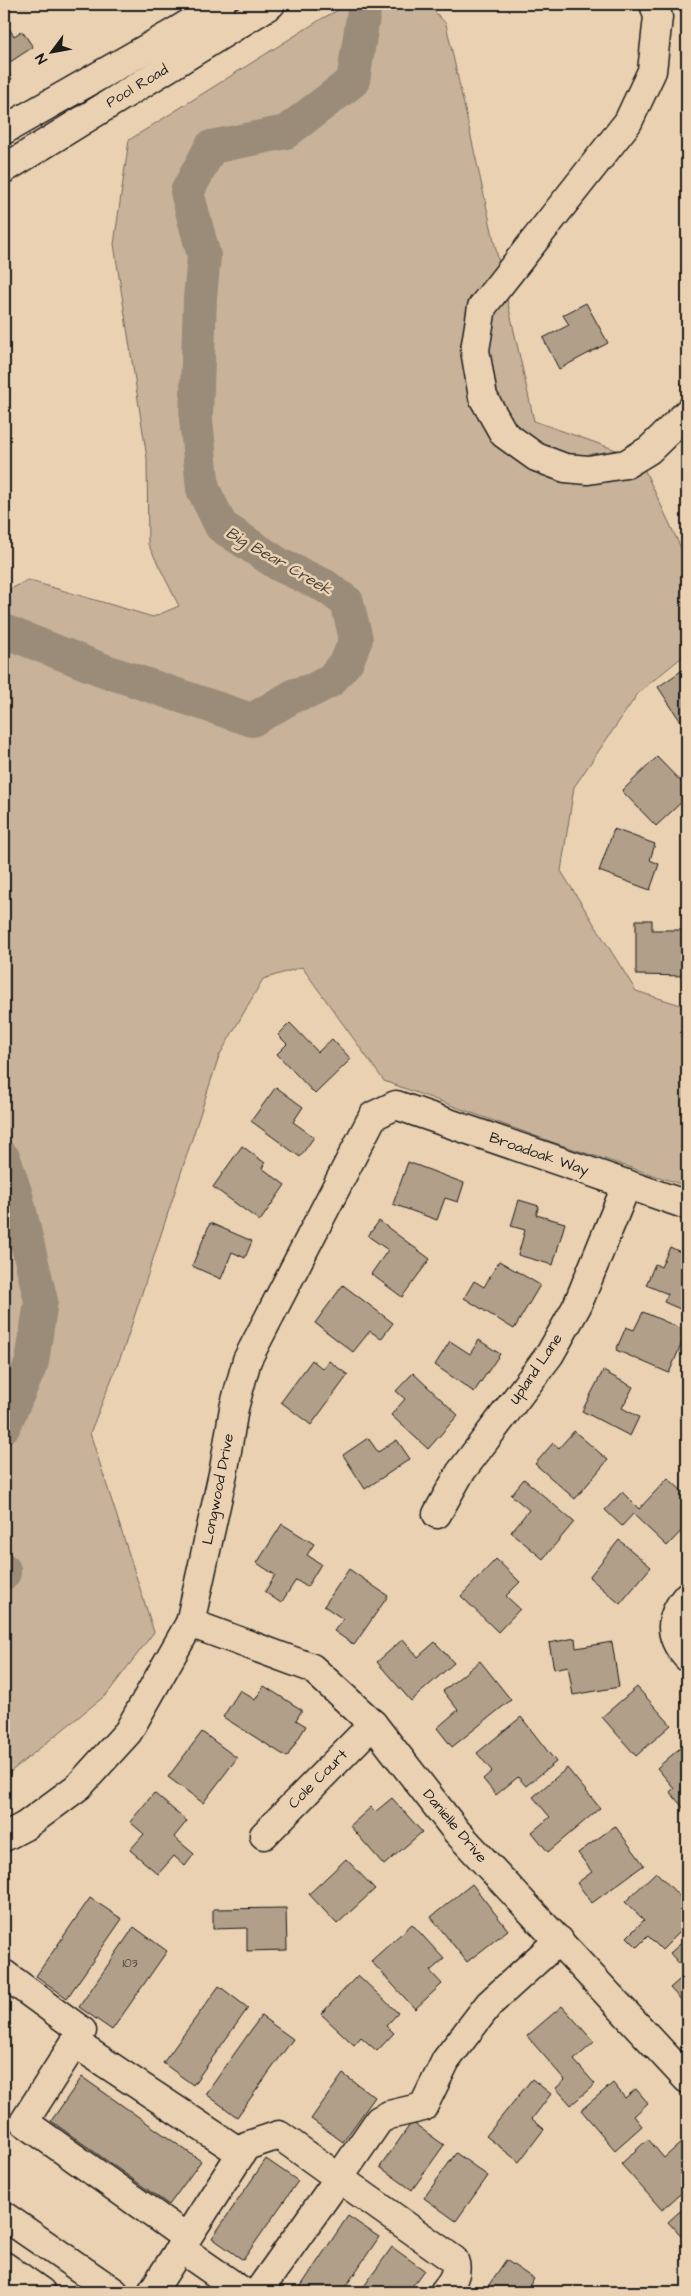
<svg xmlns="http://www.w3.org/2000/svg" width="691" height="2296" viewBox="0 0 691 2296" font-family="'Architects Daughter',sans-serif">
  <style>
    .green { fill: #c8b39a; stroke: #72685b }
    .lines { fill: none; stroke-linecap: round; stroke-linejoin: round }
    .river { stroke: #9b8c79; stroke-width: 34 }
    .building { fill: #b19f89; stroke: #1c1c1c }
    .minor-casing { stroke: #1c1c1c; stroke-width: 31 }
    .major-casing { stroke: #1c1c1c; stroke-width: 31 }
    .minor { stroke: #ead1b2; stroke-width: 28 }
    .major { stroke: #ead1b2; stroke-width: 28 }
    .labels { text-anchor: middle; dominant-baseline: central; stroke-width: 5; stroke-linejoin: round; paint-order: stroke }
    .number-label { font-size: 12px; fill: #413d37 }
    .street-label { font-size: 15px; fill: #1c1c1c; stroke: #ead1b2 }
    .water-label { font-size: 16px; font-style: italic; fill: #48433d; stroke: #ead1b2 }
  </style>
  <rect width="100%" height="100%" fill="#ead1b2"/>
  <filter id="ink" filterUnits="userSpaceOnUse"><feTurbulence type="fractalNoise" baseFrequency=".02" numOctaves="2"/><feDisplacementMap in="SourceGraphic" scale="10" xChannelSelector="R" yChannelSelector="G"/><feConvolveMatrix kernelMatrix="1 2 1 2 8 2 1 2 1" color-interpolation-filters="sRGB"/></filter>
  <g filter="url(#ink)">
    <!-- green -->
    <polygon class="green" points="350,4 428,4 446,24 534,421 639,458 687,561 687,653 639,692 574,787 561,871 636,991 687,1007 687,1186 552,1142 384,1081 302,967 263,979 219,1056 124,1348 90,1433 154,1632 107,1694 4,1777 4,593 27,580 153,617 179,606 148,544 147,458 114,244 129,140 323,18"/>
    <g class="lines">
      <!-- river -->
      <g class="river">
        <polyline points="4,631 103,670 252,720 295,695 313,690 330,681 347,661 356,639 347,602 325,586 280,565 221,526 203,489 196,419 200,298 204,256 187,192 211,147 286,132 353,81 365,4"/>
        <polyline points="4,1159 16,1195 41,1301 32,1362 4,1426"/>
        <polyline points="4,1570 4,1573"/>
      </g>
    </g>
    <!-- building -->
    <g class="building">
      <rect x="5" y="4" width="64" height="2"/>
      <polygon points="4,21 14,36 22,31 33,47 4,66 12,79 4,84"/>
      <polygon points="586,303 608,343 559,369 543,338 569,325 563,315"/>
      <polygon points="687,667 687,722 683,725 658,687"/>
      <polygon points="657,757 687,788 687,797 656,826 622,791"/>
      <polygon points="614,829 655,844 650,860 659,864 650,890 599,871"/>
      <polygon points="636,920 652,920 652,930 687,930 687,976 636,975"/>
      <polygon points="290,1023 318,1052 332,1039 351,1059 315,1094 277,1054 287,1044 278,1035"/>
      <polygon points="276,1087 303,1107 293,1122 314,1137 300,1157 251,1121"/>
      <polygon points="242,1146 265,1163 262,1168 285,1185 260,1221 213,1187"/>
      <polygon points="408,1162 464,1183 458,1202 445,1198 437,1220 393,1204"/>
      <polygon points="519,1200 539,1206 536,1215 565,1223 553,1265 518,1255 525,1230 511,1226"/>
      <polygon points="379,1221 430,1259 402,1297 371,1274 388,1250 368,1236"/>
      <polygon points="210,1223 252,1241 245,1258 232,1252 221,1279 192,1266"/>
      <polygon points="670,1247 687,1255 687,1312 664,1302 668,1294 646,1285 655,1264 661,1267"/>
      <polygon points="499,1261 540,1285 514,1329 464,1298 474,1281 484,1287"/>
      <polygon points="343,1285 393,1323 381,1339 370,1331 353,1352 315,1323"/>
      <polygon points="643,1312 687,1331 669,1373 616,1350 626,1327 634,1330"/>
      <polygon points="479,1340 500,1354 474,1392 435,1365 450,1341 470,1354"/>
      <polygon points="312,1360 323,1369 329,1361 348,1375 311,1425 281,1402"/>
      <polygon points="603,1371 633,1387 622,1408 639,1417 630,1436 582,1411"/>
      <polygon points="413,1373 458,1415 428,1449 391,1415 405,1399 396,1391"/>
      <polygon points="574,1431 608,1460 575,1499 535,1464 553,1443 559,1448"/>
      <polygon points="368,1438 378,1452 397,1440 410,1459 365,1489 343,1455"/>
      <polygon points="668,1478 687,1496 687,1525 667,1546 633,1514 622,1526 605,1510 622,1492 639,1509"/>
      <polygon points="524,1479 574,1522 543,1559 511,1532 529,1510 511,1495"/>
      <polygon points="282,1524 314,1544 307,1555 321,1564 307,1587 296,1580 281,1603 265,1592 275,1575 257,1563"/>
      <polygon points="619,1540 651,1567 620,1604 589,1577"/>
      <polygon points="496,1559 520,1582 506,1596 520,1609 498,1632 461,1596"/>
      <polygon points="349,1569 388,1596 354,1645 334,1631 343,1619 324,1606"/>
      <polygon points="575,1638 576,1648 612,1642 619,1687 573,1695 568,1666 554,1669 549,1643"/>
      <polygon points="403,1639 418,1657 435,1642 454,1663 411,1701 377,1662"/>
      <polygon points="480,1661 511,1700 452,1747 437,1728 458,1710 443,1691"/>
      <polygon points="264,1686 302,1710 296,1720 306,1726 287,1757 223,1717 240,1690 255,1700"/>
      <polygon points="637,1687 671,1725 636,1756 602,1717"/>
      <polygon points="521,1717 556,1762 526,1786 518,1777 496,1795 483,1779 492,1771 477,1753"/>
      <polygon points="202,1732 237,1758 203,1803 168,1777"/>
      <polygon points="687,1742 687,1809 685,1810 670,1792 674,1788 657,1768"/>
      <polygon points="567,1768 600,1808 548,1852 532,1832 550,1817 533,1797"/>
      <polygon points="154,1793 187,1821 174,1837 194,1854 185,1866 174,1856 158,1874 130,1850 144,1834 130,1822"/>
      <polygon points="392,1798 422,1832 384,1865 350,1826 371,1807 375,1812"/>
      <polygon points="615,1826 644,1865 592,1903 577,1883 592,1872 578,1853"/>
      <polygon points="346,1859 375,1889 337,1924 309,1894"/>
      <polygon points="656,1872 687,1904 687,1925 662,1950 648,1936 637,1947 627,1937 644,1920 625,1902"/>
      <polygon points="472,1884 508,1930 467,1962 431,1917"/>
      <polygon points="90,1898 122,1919 67,1998 36,1976"/>
      <polygon points="286,1908 287,1950 247,1951 247,1928 213,1929 213,1909"/>
      <polygon points="412,1924 444,1959 430,1971 442,1984 415,2009 371,1961"/>
      <polygon points="134,1927 167,1951 112,2030 79,2007"/>
      <polygon points="687,1938 687,1973 670,1953"/>
      <polygon points="687,1973 687,2000 684,2003 670,1988"/>
      <polygon points="358,1975 398,2013 386,2026 394,2033 377,2051 361,2037 354,2045 321,2014"/>
      <polygon points="219,1986 248,2008 193,2085 163,2063"/>
      <polygon points="562,2006 594,2042 574,2060 595,2084 571,2105 556,2088 565,2080 527,2036"/>
      <polygon points="261,2016 293,2039 237,2117 206,2094"/>
      <polygon points="343,2074 375,2097 343,2142 311,2119"/>
      <polygon points="82,2077 201,2161 169,2205 51,2121"/>
      <polygon points="532,2079 551,2094 532,2119 544,2129 519,2162 486,2136"/>
      <polygon points="613,2083 625,2098 636,2089 648,2103 634,2116 642,2126 615,2150 581,2110"/>
      <polygon points="412,2122 444,2145 412,2190 380,2167"/>
      <polygon points="648,2139 664,2158 683,2141 687,2145 687,2164 682,2169 687,2174 687,2188 662,2210 621,2164"/>
      <polygon points="456,2153 488,2176 456,2221 424,2198"/>
      <polygon points="266,2159 298,2181 243,2260 212,2238"/>
      <polygon points="687,2205 687,2243 668,2222"/>
      <polygon points="348,2216 379,2237 342,2292 297,2292"/>
      <polygon points="392,2247 424,2270 408,2292 360,2292"/>
      <polygon points="506,2260 534,2279 525,2292 484,2292"/>
    </g>
    <g class="lines">
      <!-- minor casing -->
      <g class="minor-casing">
        <g id="minor">
          <polyline points="654,4 658,17 652,71 628,122 482,307 475,350 483,397 504,434 536,457 565,468 588,470 626,464 649,450 687,413"/>
          <polyline points="437,1514 460,1473 550,1354 577,1306 627,1184"/>
          <path d="M 687,1596 C 669,1617 668,1636 687,1657"/>
          <polyline points="190,1623 312,1668 373,1724 457,1832 687,2079"/>
          <polyline points="264,1835 373,1724"/>
          <polyline points="4,1837 25,1826 79,1786 128,1732 190,1623 224,1469 234,1408 247,1360 373,1116 396,1105 687,1205"/>
          <polyline points="4,1974 82,2031 24,2122 187,2238"/>
          <polyline points="75,2043 241,2153"/>
          <polyline points="180,2248 243,2292"/>
          <polyline points="152,2292 246,2146 279,2135 339,2178 258,2292"/>
          <path d="M 444,2292 C 452,2282 459,2273 454,2260 L 339,2178 L 379,2120 L 389,2115 L 423,2107 L 446,2060 L 489,2004 L 559,1940"/>
        </g>
      </g>
      <!-- major casing -->
      <g class="major-casing">
        <g id="major">
          <polyline points="4,130 172,34 221,4"/>
          <polyline points="4,169 271,4"/>
          <polyline points="4,2216 114,2292"/>
          <polyline points="4,2266 41,2292"/>
        </g>
      </g>
      <!-- minor -->
      <use href="#minor" class="minor"/>
      <!-- major -->
      <use href="#major" class="major"/>
    </g>
  </g>
  <g class="labels">
    <!-- number labels -->
    <g class="number-label">
      <text x="130" y="1963">103</text>
    </g>
    <!-- street labels -->
    <g class="street-label">
      <text transform="translate(137 86) rotate(-31)">Pool Road</text>
      <text transform="translate(539 1154) rotate(19)">Broadoak Way</text>
      <text transform="translate(536 1369) rotate(-56)">Upland Lane</text>
      <text transform="translate(218 1489) rotate(-79)">Longwood Drive</text>
      <text transform="translate(318 1779) rotate(-45)">Cole Court</text>
      <text transform="translate(455 1826) rotate(50)">Danielle Drive</text>
    </g>
    <!-- water labels -->
    <g class="water-label">
      <text transform="translate(279 561) rotate(30)">Big Bear Creek</text>
    </g>
  </g>
  <!-- margin -->
  <rect width="691" height="2296" fill="none" stroke="#ead1b2" stroke-width="20"/>
  <rect x="10" y="10" width="671" height="2276" fill="none" stroke="#1c1c1c" stroke-width="2" filter="url(#ink)"/>
  <!-- north arrow -->
  <g transform="translate(52 52) rotate(238)" stroke="#ead1b2" stroke-width="4" paint-order="stroke">
  <path d="M0-4L9 19L0 12L-9 19Z" fill="#1c1c1c"/>
  <text y="-8" font-size="14" font-weight="bold" text-anchor="middle" fill="#1c1c1c">N</text>
  </g>
</svg>
